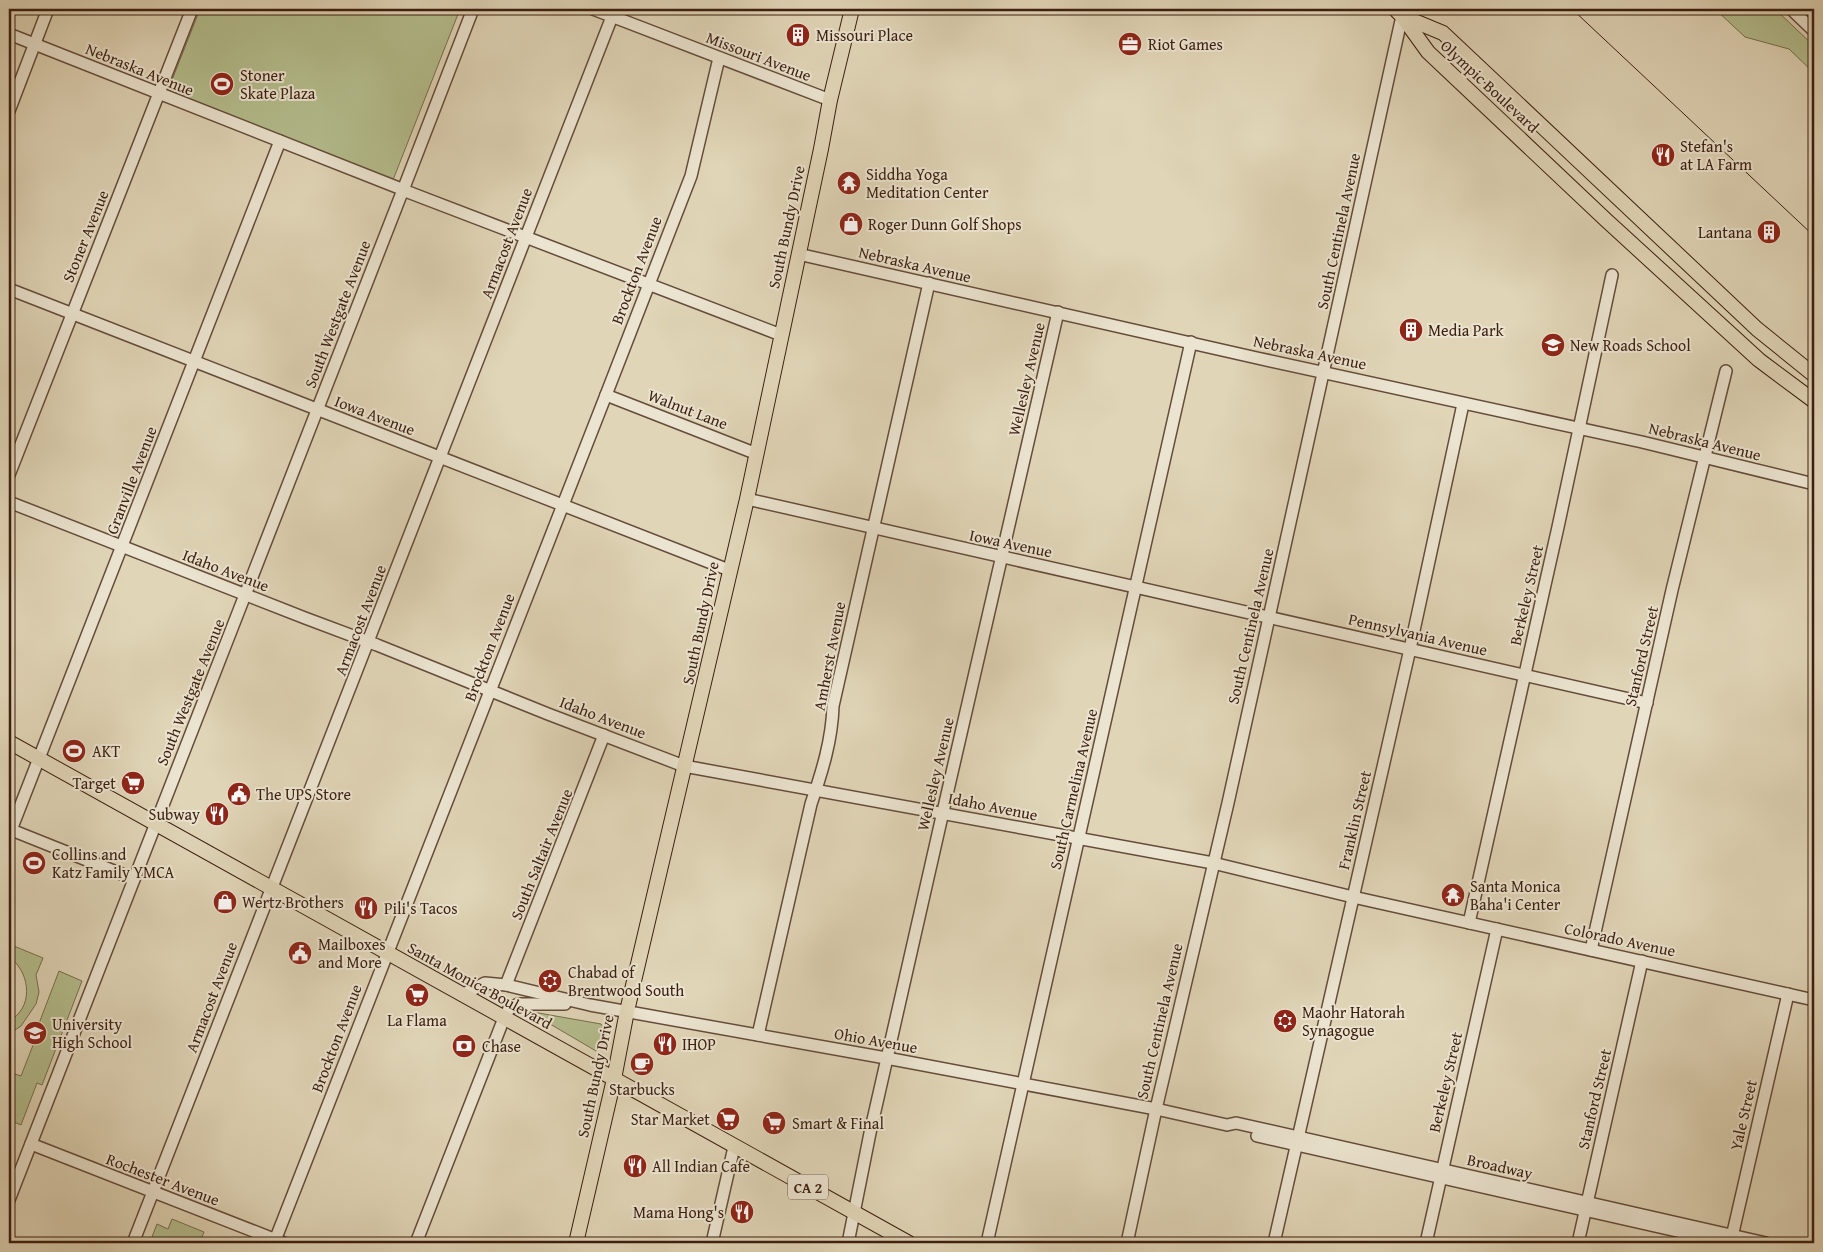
<svg xmlns="http://www.w3.org/2000/svg" width="1823" height="1252" viewBox="0 0 1823 1252" font-family="'Gentium Book Plus',serif">
  <style>
    .green { fill: #b4bd8d; stroke: #786e4e }
    .lines { fill: none; stroke-linecap: round; stroke-linejoin: round }
    .minor-casing { stroke: #654c3a; stroke-width: 14 }
    .major-casing { stroke: #3c1f10; stroke-width: 16 }
    .minor { stroke: #ebe4d0; stroke-width: 11 }
    .major { stroke: #e0d5b7; stroke-width: 14 }
    .tram { stroke: #3c1f10; stroke-width: 1 }
    .labels { text-anchor: middle; dominant-baseline: central; stroke-width: 4; stroke-linejoin: round; paint-order: stroke }
    .shield { fill: #ebe4d0; stroke: #705a4a; stroke-width: 1 }
    .shield-label { font-size: 15px; font-weight: bold; fill: #3c1f10 }
    .poi-label { font-size: 16px; fill: #3c1f10; stroke: #ebe4d0; text-anchor: start }
    .street-label { font-size: 16px; fill: #3c1f10; stroke: #ebe4d0 }
  </style>
  <rect width="100%" height="100%" fill="#e0d5b7"/>
  <filter id="stains"><feTurbulence type="fractalNoise" baseFrequency=".004" numOctaves="4"/><feColorMatrix values="0 0 0 0 .2 0 0 0 0 .09 0 0 0 0 .02 0 0 0 .5 -.17"/></filter>
  <radialGradient id="worn" r=".72"><stop offset=".6" stop-color="#630" stop-opacity="0"/><stop offset="1" stop-color="#630" stop-opacity=".3"/></radialGradient>
  <!-- green -->
  <g class="green">
    <polygon points="200,9 460,9 393,180 168,90"/>
    <polygon points="1715,9 1775,9 1814,46 1814,73 1789,49 1745,37"/>
    <path d="M 9,944 L 43,958 L 36,975 L 39,992 L 36,1004 L 21,1026 L 9,1034 L 9,1021 C 33,1008 31,976 12,959 L 9,968 Z"/>
    <polygon points="59,971 82,981 42,1085 37,1083 21,1125 9,1120 9,1072 21,1076 37,1035 35,1034"/>
    <polygon points="533,1012 601,1024 607,1032 604,1045 602,1045 596,1051 533,1014"/>
    <polygon points="172,1219 204,1232 200,1242 204,1243 154,1242 152,1237 157,1224 168,1229"/>
  </g>
  <g class="lines">
    <!-- minor casing -->
    <g class="minor-casing">
      <g id="minor">
        <polyline points="593,9 830,100"/>
        <polyline points="1791,9 1814,31"/>
        <polyline points="9,34 399,188"/>
        <polyline points="9,111 48,9"/>
        <polyline points="405,185 473,9"/>
        <polyline points="408,192 781,335"/>
        <polyline points="798,254 1257,358 1642,442 1814,484"/>
        <polyline points="9,289 729,570"/>
        <polyline points="606,395 757,454"/>
        <polyline points="9,475 192,9"/>
        <polyline points="747,499 1647,703"/>
        <polyline points="9,502 305,618 377,645 548,714 684,766 1213,863 1353,897 1814,1000"/>
        <polyline points="9,829 134,879"/>
        <polyline points="11,830 280,141"/>
        <polyline points="1469,923 1558,527 1612,275"/>
        <polyline points="1591,950 1672,590 1726,371"/>
        <polyline points="506,985 604,735"/>
        <polyline points="462,995 485,983 506,985 590,1005 897,1060 1156,1109 1227,1125 1236,1123 1766,1243"/>
        <path d="M 758,1035 L 811,804 C 822,772 832,740 833,706 L 929,283"/>
        <polyline points="1257,1136 1730,1243"/>
        <polyline points="31,1144 284,1243"/>
        <polyline points="9,1200 401,195"/>
        <polyline points="1731,1241 1788,994"/>
        <polyline points="133,1243 615,9"/>
        <polyline points="274,1243 606,395 691,176 719,58"/>
        <polyline points="416,1243 504,1018 509,1009 518,1004 565,1004"/>
        <polyline points="712,1243 734,1147"/>
        <polyline points="848,1243 870,1133 945,803 1058,312"/>
        <polyline points="987,1243 1191,342"/>
        <polyline points="1127,1243 1156,1109 1228,803 1402,16"/>
        <polyline points="1274,1243 1410,649 1463,404"/>
        <polyline points="1426,1243 1497,929"/>
        <polyline points="1578,1243 1642,961"/>
      </g>
    </g>
    <!-- major casing -->
    <g class="major-casing">
      <g id="major">
        <polyline points="1395,9 1402,16 1428,52 1606,220 1759,360 1814,401"/>
        <polyline points="1402,16 1443,33 1757,329 1814,375"/>
        <polyline points="9,742 909,1243"/>
        <polyline points="576,1243 614,1079 627,1011 747,499 821,149 830,100 852,9"/>
      </g>
    </g>
    <!-- minor -->
    <use href="#minor" class="minor"/>
    <!-- major -->
    <use href="#major" class="major"/>
    <!-- tram -->
    <polyline class="tram" points="1572,9 1814,236"/>
  </g>
  <!-- icons -->
  <defs>
    <g id="building-disc" transform="scale(1.25)"><circle r="9.5" fill="#8f2418" stroke="#ebe4d0"/><path d="M-4-6H4V6H1V3H-1V6H-4ZM-2.5-4.3h1.7v1.8h-1.7ZM.8-4.3h1.7v1.8H.8ZM-2.5-1h1.7V.8h-1.7ZM.8-1h1.7V.8H.8Z" fill="#fff"/></g>
    <g id="office-disc" transform="scale(1.25)"><circle r="9.5" fill="#8f2418" stroke="#ebe4d0"/><path d="M-6-3h4V-5.5h4V-3h4V5H-6ZM-1-4.5V-3h2v-1.5ZM-6 0V1H6V0Z" fill="#fff"/></g>
    <g id="stadium-disc" transform="scale(1.25)"><circle r="9.5" fill="#8f2418" stroke="#ebe4d0"/><path d="M0-5a6.5 5 0 1 0 0 10a6.5 5 0 1 0 0-10ZM-3.5-1.8h7v3.6h-7Z" fill="#fff"/></g>
    <g id="restaurant-disc" transform="scale(1.25)"><circle r="9.5" fill="#8f2418" stroke="#ebe4d0"/><path d="M-5-6h1v4h1v-4h1v4h1v-4h1v5L-1.5 .5V6h-2V.5L-5-1ZM5-6V6H3V1.5H1.5Q1.5-4 5-6Z" fill="#fff"/></g>
    <g id="temple-disc" transform="scale(1.25)"><circle r="9.5" fill="#8f2418" stroke="#ebe4d0"/><path d="M0-6L5-2H3V0L6.5 2.5H4V6H1.5V3h-3V6H-4V2.5H-6.5L-3 0V-2H-5Z" fill="#fff"/></g>
    <g id="shop-disc" transform="scale(1.25)"><circle r="9.5" fill="#8f2418" stroke="#ebe4d0"/><path d="M-5-2.5h2.3a2.7 3.5 0 0 1 5.4 0H5L5.5 6h-11ZM-1.5-2.5h3a1.5 2.3 0 0 0-3 0Z" fill="#fff"/></g>
    <g id="school-disc" transform="scale(1.25)"><circle r="9.5" fill="#8f2418" stroke="#ebe4d0"/><path d="M0-5L7-2L0 1L-7-2ZM-4 1L0 2.5L4 1V4Q0 6-4 4Z" fill="#fff"/></g>
    <g id="supermarket-disc" transform="scale(1.25)"><circle r="9.5" fill="#8f2418" stroke="#ebe4d0"/><path d="M-6-5.5h2.5l.6 2H6L4.5 2H-2.5L-4.4-4H-6ZM-1.5 3.2a1.3 1.3 0 1 0 .1 0ZM3 3.2a1.3 1.3 0 1 0 .1 0Z" fill="#fff"/></g>
    <g id="civic-disc" transform="scale(1.25)"><circle r="9.5" fill="#8f2418" stroke="#ebe4d0"/><path d="M-.6-6.5H3V-4.5H.6V-3L4-1V1h2V6H-6V1h2V-1L-.6-3ZM-1.2 2.5V6h2.4V2.5Z" fill="#fff"/></g>
    <g id="synagogue-disc" transform="scale(1.25)"><circle r="9.5" fill="#8f2418" stroke="#ebe4d0"/><path d="M0-6.5L5.6 3.2H-5.6ZM0 6.5L5.6-3.2H-5.6Z" fill="#fff"/></g>
    <g id="bank-disc" transform="scale(1.25)"><circle r="9.5" fill="#8f2418" stroke="#ebe4d0"/><path d="M-6-4H6V4H-6ZM0-2.3a2.3 2.3 0 1 0 0 4.6a2.3 2.3 0 1 0 0-4.6Z" fill="#fff"/></g>
    <g id="cafe-disc" transform="scale(1.25)"><circle r="9.5" fill="#8f2418" stroke="#ebe4d0"/><path d="M-5.5-4.5H6V0H3Q3 3.5 0 3.5H-2.5Q-5.5 3.5-5.5 0ZM3-3.2v2h1.7v-2ZM-6 4.5H4V6H-6Z" fill="#fff"/></g>
  </defs>
  <g fill-rule="evenodd">
    <use href="#building-disc" x="798" y="35"/>
    <use href="#office-disc" x="1130" y="44"/>
    <use href="#stadium-disc" x="222" y="84"/>
    <use href="#restaurant-disc" x="1663" y="155"/>
    <use href="#temple-disc" x="849" y="183"/>
    <use href="#shop-disc" x="851" y="224"/>
    <use href="#building-disc" x="1769" y="232"/>
    <use href="#building-disc" x="1411" y="330"/>
    <use href="#school-disc" x="1553" y="345"/>
    <use href="#stadium-disc" x="74" y="751"/>
    <use href="#supermarket-disc" x="133" y="783"/>
    <use href="#civic-disc" x="239" y="794"/>
    <use href="#restaurant-disc" x="217" y="814"/>
    <use href="#stadium-disc" x="34" y="863"/>
    <use href="#temple-disc" x="1453" y="895"/>
    <use href="#shop-disc" x="225" y="902"/>
    <use href="#restaurant-disc" x="366" y="908"/>
    <use href="#civic-disc" x="300" y="953"/>
    <use href="#synagogue-disc" x="550" y="981"/>
    <use href="#supermarket-disc" x="417" y="995"/>
    <use href="#synagogue-disc" x="1285" y="1021"/>
    <use href="#school-disc" x="35" y="1033"/>
    <use href="#restaurant-disc" x="665" y="1044"/>
    <use href="#bank-disc" x="464" y="1046"/>
    <use href="#cafe-disc" x="642" y="1064"/>
    <use href="#supermarket-disc" x="728" y="1119"/>
    <use href="#supermarket-disc" x="774" y="1123"/>
    <use href="#restaurant-disc" x="635" y="1166"/>
    <use href="#restaurant-disc" x="742" y="1212"/>
  </g>
  <g class="labels">
    <!-- shield labels -->
    <rect class="shield" x="788" y="1174.5" width="40" height="25" rx="4"/>
    <g class="shield-label">
      <text x="808" y="1187">CA 2</text>
    </g>
    <!-- poi labels -->
    <g class="poi-label">
      <text x="816" y="35">Missouri Place</text>
      <text x="1148" y="44">Riot Games</text>
      <text x="240" y="75">Stoner<tspan x="240" dy="18">Skate Plaza</tspan></text>
      <text x="1680" y="146">Stefan's<tspan x="1680" dy="18">at LA Farm</tspan></text>
      <text x="866" y="174">Siddha Yoga<tspan x="866" dy="18">Meditation Center</tspan></text>
      <text x="868" y="224">Roger Dunn Golf Shops</text>
      <text x="1752" y="232" text-anchor="end">Lantana</text>
      <text x="1428" y="330">Media Park</text>
      <text x="1570" y="345">New Roads School</text>
      <text x="92" y="751">AKT</text>
      <text x="116" y="783" text-anchor="end">Target</text>
      <text x="256" y="794">The UPS Store</text>
      <text x="200" y="814" text-anchor="end">Subway</text>
      <text x="52" y="854">Collins and<tspan x="52" dy="18">Katz Family YMCA</tspan></text>
      <text x="1470" y="886">Santa Monica<tspan x="1470" dy="18">Baha'i Center</tspan></text>
      <text x="242" y="902">Wertz Brothers</text>
      <text x="384" y="908">Pili's Tacos</text>
      <text x="318" y="944">Mailboxes<tspan x="318" dy="18">and More</tspan></text>
      <text x="568" y="972">Chabad of<tspan x="568" dy="18">Brentwood South</tspan></text>
      <text x="1302" y="1012">Maohr Hatorah<tspan x="1302" dy="18">Synagogue</tspan></text>
      <text x="417" y="1020" text-anchor="middle">La Flama</text>
      <text x="52" y="1024">University<tspan x="52" dy="18">High School</tspan></text>
      <text x="682" y="1044">IHOP</text>
      <text x="482" y="1046">Chase</text>
      <text x="642" y="1089" text-anchor="middle">Starbucks</text>
      <text x="710" y="1119" text-anchor="end">Star Market</text>
      <text x="792" y="1123">Smart &amp; Final</text>
      <text x="652" y="1166">All Indian Cafe</text>
      <text x="724" y="1212" text-anchor="end">Mama Hong's</text>
    </g>
    <!-- street labels -->
    <g class="street-label">
      <text transform="translate(759 56) rotate(21)">Missouri Avenue</text>
      <text transform="translate(140 69) rotate(22)">Nebraska Avenue</text>
      <text transform="translate(1490 86) rotate(43)">Olympic Boulevard</text>
      <text transform="translate(786 227) rotate(-78)">South Bundy Drive</text>
      <text transform="translate(1338 231) rotate(-78)">South Centinela Avenue</text>
      <text transform="translate(85 236) rotate(-68)">Stoner Avenue</text>
      <text transform="translate(506 243) rotate(-69)">Armacost Avenue</text>
      <text transform="translate(915 264) rotate(13)">Nebraska Avenue</text>
      <text transform="translate(636 270) rotate(-69)">Brockton Avenue</text>
      <text transform="translate(337 314) rotate(-69)">South Westgate Avenue</text>
      <text transform="translate(1310 352) rotate(12)">Nebraska Avenue</text>
      <text transform="translate(1026 379) rotate(-77)">Wellesley Avenue</text>
      <text transform="translate(688 409) rotate(21)">Walnut Lane</text>
      <text transform="translate(375 415) rotate(21)">Iowa Avenue</text>
      <text transform="translate(1705 441) rotate(14)">Nebraska Avenue</text>
      <text transform="translate(131 480) rotate(-69)">Granville Avenue</text>
      <text transform="translate(1011 543) rotate(12)">Iowa Avenue</text>
      <text transform="translate(226 570) rotate(21)">Idaho Avenue</text>
      <text transform="translate(1526 595) rotate(-77)">Berkeley Street</text>
      <text transform="translate(360 620) rotate(-69)">Armacost Avenue</text>
      <text transform="translate(700 623) rotate(-78)">South Bundy Drive</text>
      <text transform="translate(1250 626) rotate(-77)">South Centinela Avenue</text>
      <text transform="translate(1418 634) rotate(13)">Pennsylvania Avenue</text>
      <text transform="translate(489 647) rotate(-69)">Brockton Avenue</text>
      <text transform="translate(829 656) rotate(-79)">Amherst Avenue</text>
      <text transform="translate(1641 656) rotate(-77)">Stanford Street</text>
      <text transform="translate(190 692) rotate(-68)">South Westgate Avenue</text>
      <text transform="translate(603 717) rotate(21)">Idaho Avenue</text>
      <text transform="translate(935 774) rotate(-77)">Wellesley Avenue</text>
      <text transform="translate(1073 789) rotate(-77)">South Carmelina Avenue</text>
      <text transform="translate(993 806) rotate(11)">Idaho Avenue</text>
      <text transform="translate(1354 820) rotate(-77)">Franklin Street</text>
      <text transform="translate(541 854) rotate(-68)">South Saltair Avenue</text>
      <text transform="translate(1620 939) rotate(12)">Colorado Avenue</text>
      <text transform="translate(480 985) rotate(29)">Santa Monica Boulevard</text>
      <text transform="translate(211 997) rotate(-69)">Armacost Avenue</text>
      <text transform="translate(1159 1021) rotate(-77)">South Centinela Avenue</text>
      <text transform="translate(336 1038) rotate(-69)">Brockton Avenue</text>
      <text transform="translate(876 1040) rotate(10)">Ohio Avenue</text>
      <text transform="translate(595 1076) rotate(-78)">South Bundy Drive</text>
      <text transform="translate(1445 1082) rotate(-77)">Berkeley Street</text>
      <text transform="translate(1594 1099) rotate(-77)">Stanford Street</text>
      <text transform="translate(1743 1115) rotate(-77)">Yale Street</text>
      <text transform="translate(1500 1166) rotate(13)">Broadway</text>
      <text transform="translate(163 1179) rotate(21)">Rochester Avenue</text>
    </g>
  </g>
  <!-- margin -->
  <rect width="1823" height="1252" fill="none" stroke="#e0d5b7" stroke-width="30"/>
  <rect x="10" y="10" width="1803" height="1232" fill="none" stroke="#3c1f10" stroke-width="2.5"/>
  <rect x="15" y="15" width="1793" height="1222" fill="none" stroke="#3c1f10"/>
  <rect width="100%" height="100%" filter="url(#stains)"/>
  <rect width="100%" height="100%" fill="url(#worn)"/>
</svg>
